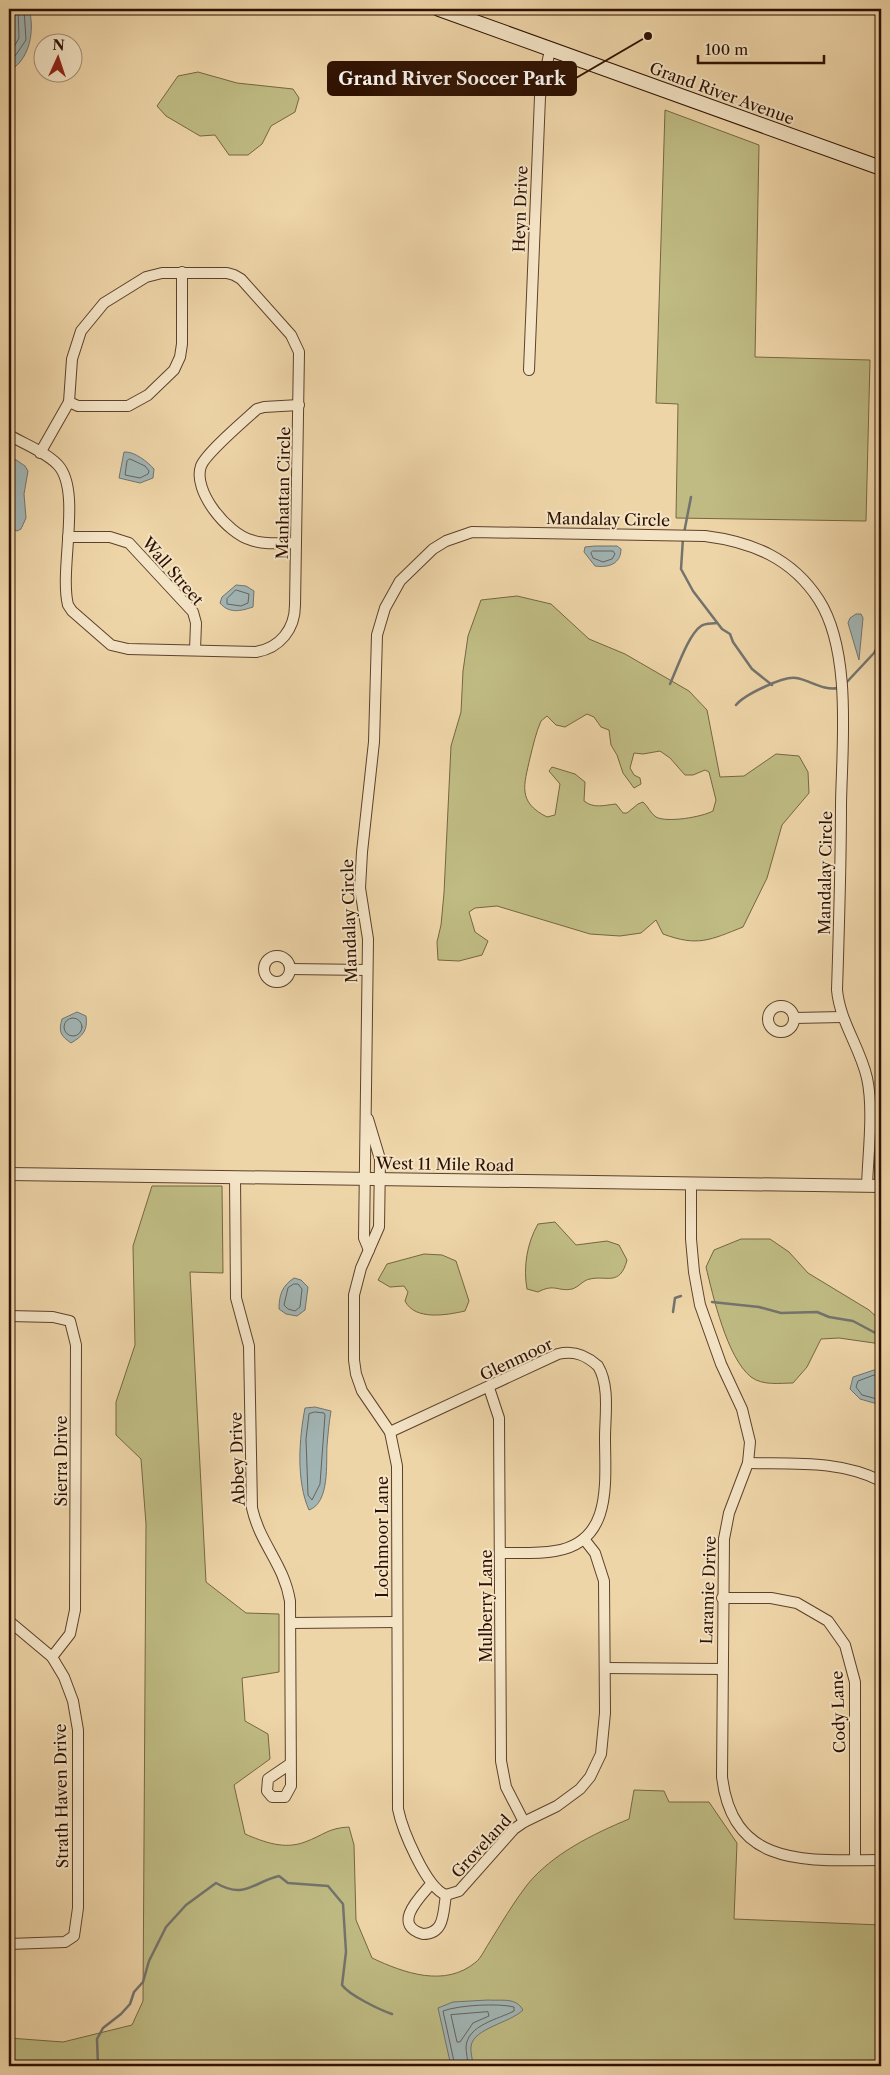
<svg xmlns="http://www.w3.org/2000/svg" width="890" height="2075" viewBox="0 0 890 2075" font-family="'Libre Caslon Text',serif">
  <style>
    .green { fill: #bfbb83; stroke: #766642; fill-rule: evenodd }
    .water { fill: #a1b5b5; stroke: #73736d }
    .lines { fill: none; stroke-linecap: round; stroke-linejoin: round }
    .shore { stroke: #67625b; stroke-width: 1 }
    .stream { stroke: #73736d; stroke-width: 2.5 }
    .minor-casing { stroke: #5d412b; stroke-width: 12 }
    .tertiary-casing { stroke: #5d412b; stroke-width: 14 }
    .secondary-casing { stroke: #2d1001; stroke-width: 16 }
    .minor { stroke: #f4e4c6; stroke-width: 10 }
    .tertiary { stroke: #f4e4c6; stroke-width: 12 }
    .secondary { stroke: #f4e4c6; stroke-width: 14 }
    .labels { text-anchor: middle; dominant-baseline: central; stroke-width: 4; stroke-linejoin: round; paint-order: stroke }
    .street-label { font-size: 16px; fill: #2d1001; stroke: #f4e4c6 }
    .leader { fill: none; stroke: #2d1001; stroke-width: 2 }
    .callout-dot { fill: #2d1001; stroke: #f4e4c6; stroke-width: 2 }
    .callout { fill: #2d1001; stroke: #2d1001; stroke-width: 2 }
    .callout-label { font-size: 18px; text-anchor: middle; font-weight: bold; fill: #fff }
  </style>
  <rect width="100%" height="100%" fill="#eed5a8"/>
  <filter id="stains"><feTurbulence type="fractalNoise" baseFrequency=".004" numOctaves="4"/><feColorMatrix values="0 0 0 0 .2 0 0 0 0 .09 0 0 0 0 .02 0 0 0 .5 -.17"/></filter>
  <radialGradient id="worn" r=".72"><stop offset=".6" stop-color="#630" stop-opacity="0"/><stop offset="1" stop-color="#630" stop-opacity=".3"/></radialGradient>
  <!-- green -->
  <g class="green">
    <polygon points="198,72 237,83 293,89 299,98 295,112 271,126 262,144 248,155 229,155 215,135 200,136 166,116 157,106 178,76"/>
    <polygon points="665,110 759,145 755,357 870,360 866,521 676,518 678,404 656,403"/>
    <path d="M 517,596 L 551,604 L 589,639 L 625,654 L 689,691 L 707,710 L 720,777 L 744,776 L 776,754 L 799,756 L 808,772 L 809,793 L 782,825 L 767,878 L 743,927 C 710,940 698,947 663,934 L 656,920 L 641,933 L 620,936 L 590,934 L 497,906 L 475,908 L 469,912 L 475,932 L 488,941 L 482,955 L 459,961 L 438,960 L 437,942 L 441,925 L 444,893 L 451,746 L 461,712 L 463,671 L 468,636 L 481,600 ZM 587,714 L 594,717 L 601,727 L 609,730 L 611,745 L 617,755 L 623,773 L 634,788 L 641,784 L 640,778 L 634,775 L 630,768 L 634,753 L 643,754 L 660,751 L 670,758 L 685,775 L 693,775 L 705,770 L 709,772 L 716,800 L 713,811 C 702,817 667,823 656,817 C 650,813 648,806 643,802 L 638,804 L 627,813 L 623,813 L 616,804 C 605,805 594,809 584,801 L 585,782 L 575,774 L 552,767 L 549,771 L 560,784 L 555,815 L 547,817 C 517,802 524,785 530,758 C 533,746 536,732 541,721 L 547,716 L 556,725 L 565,727 Z"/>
    <path d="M 152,1186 L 222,1186 L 223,1273 L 190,1272 L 206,1582 L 246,1613 L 279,1614 L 279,1672 L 242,1678 L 245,1721 L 268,1734 L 270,1759 L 234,1785 L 245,1834 C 264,1842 284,1850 305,1842 C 324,1835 328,1828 349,1827 L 354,1845 L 356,1920 L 372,1958 C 404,1973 445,1988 476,1962 C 481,1958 485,1949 489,1943 C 501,1924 513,1903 527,1885 C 552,1854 593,1834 629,1819 L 634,1790 L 664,1791 L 669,1802 L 709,1802 L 737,1843 L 734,1919 L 881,1925 L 881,2066 L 9,2066 L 9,2038 L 63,2042 L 132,2025 L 143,2001 L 146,1524 L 141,1459 L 116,1435 L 116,1402 L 135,1345 L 133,1246 Z"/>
    <path d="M 555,1222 L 576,1245 L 607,1241 L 619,1245 L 627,1260 C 620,1287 606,1275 590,1279 C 583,1280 579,1287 572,1289 C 558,1292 555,1283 538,1292 L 527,1289 C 523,1267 527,1243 538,1224 Z"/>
    <path d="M 741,1239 L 770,1239 L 789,1252 L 808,1273 L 869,1310 L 881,1321 L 881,1344 L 839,1338 L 821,1339 L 807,1367 L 793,1383 C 780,1383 763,1386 751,1377 C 727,1358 713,1296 706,1267 L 714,1250 Z"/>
    <path d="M 424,1254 L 442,1255 L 456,1261 L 469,1301 L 465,1311 C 447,1315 415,1321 405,1301 L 408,1292 L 404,1286 L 390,1287 L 378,1280 L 387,1264 Z"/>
  </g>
  <!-- water -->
  <g class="water">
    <path d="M 9,9 L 29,9 C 35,30 30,60 9,71 Z"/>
    <path d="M 124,452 C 134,451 148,462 154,469 L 153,478 L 140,483 L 119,478 Z"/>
    <polygon points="9,455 25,466 28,471 24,494 26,518 21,529 17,531 13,529 10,522 14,491 9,479"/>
    <path d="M 595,546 L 617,546 L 621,549 C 621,564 608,568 595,566 L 584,552 L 585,547 Z"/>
    <path d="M 236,585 L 246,586 L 254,591 L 253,607 C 241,611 229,614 220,603 L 222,597 Z"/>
    <polygon points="856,614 861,614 863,618 859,660 848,623 850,618"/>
    <path d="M 77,1012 L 86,1016 C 88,1030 83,1036 71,1043 C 61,1036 58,1032 62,1019 Z"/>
    <path d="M 294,1278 L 301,1280 L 308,1287 L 305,1310 L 297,1316 L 286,1314 L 279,1309 C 279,1295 282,1286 294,1278 Z"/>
    <polygon points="874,1370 881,1371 881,1405 860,1399 850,1389 853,1377"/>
    <path d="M 315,1407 L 331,1411 C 329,1422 328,1434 327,1446 C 326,1462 330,1503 309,1510 C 296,1481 299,1439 305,1408 Z"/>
    <path d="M 488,2000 C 501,2001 516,1997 523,2010 C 510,2023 474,2028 471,2046 C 470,2052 473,2060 473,2066 L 451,2066 L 438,2008 L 453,2002 Z"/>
  </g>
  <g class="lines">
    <!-- shore -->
    <g class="shore">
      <polyline points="9,56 19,38 18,9"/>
      <polyline points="9,65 26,40 24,9"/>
      <polygon points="130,459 145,466 149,471 148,474 140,478 125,475 127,461"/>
      <polygon points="593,551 613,551 615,554 612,559 603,562 593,558 591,553"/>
      <polygon points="236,590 249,594 248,603 241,606 227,604 227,599"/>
      <circle cx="73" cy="1027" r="9"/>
      <polygon points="294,1284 298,1284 302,1289 300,1307 295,1311 288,1309 284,1305 288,1288"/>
      <polyline points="881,1376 874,1375 858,1381 856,1387 862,1395 881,1400"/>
      <polygon points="315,1412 324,1413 325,1415 320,1484 312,1500 308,1495 306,1439 309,1414"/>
      <polygon points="488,2012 489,2016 473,2023 460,2042 457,2042 451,2015"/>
      <path d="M 455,2066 L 443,2011 C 459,2005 498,2003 514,2007 L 514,2011 C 499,2019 467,2025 466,2047 C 466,2053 468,2060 468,2066"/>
    </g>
    <!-- stream -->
    <g class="stream">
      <polyline points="684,533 691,497"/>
      <polyline points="683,538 681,569 693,591 722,629 730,634 733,642 752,669 772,685"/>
      <path d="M 670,684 C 677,669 688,635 701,626 C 705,623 712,624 717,623"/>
      <polyline points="845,684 874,653 881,639"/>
      <path d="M 736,705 C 744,695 783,676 796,678 C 810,680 823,691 838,688"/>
      <polyline points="712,1302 759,1307 781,1313 817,1312 829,1317 853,1321 881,1336"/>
      <polyline points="673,1312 675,1298 681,1296"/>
      <path d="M 98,2066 L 97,2039 L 103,2028 L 121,2014 L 130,2004 L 134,1992 L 143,1982 L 149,1961 L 166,1927 L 186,1905 L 216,1883 C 245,1900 253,1882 279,1876 L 288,1883 L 328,1886 L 343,1904 L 346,1952 L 342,1985 C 349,1995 380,2010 392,2014"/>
    </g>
    <!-- minor casing -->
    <g class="minor-casing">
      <g id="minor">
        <polyline points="529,370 540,97 550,50"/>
        <polyline points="69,402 78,406 128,406 148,395 174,370 180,357 182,344 182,272"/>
        <path d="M 9,435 C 24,444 46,452 58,465 C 82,491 59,569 68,605 L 72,611 L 111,645 L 128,649 L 256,652 C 280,648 295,629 295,605 L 299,352 L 291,335 L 241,279 L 234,275 L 227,273 L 162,273 L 146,277 L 104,303 L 81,331 L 72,359 L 69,402 L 40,453"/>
        <polyline points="68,537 110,537 129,543 193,612 196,623 195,650"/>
        <path d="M 296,543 C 282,543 265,545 251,540 C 228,534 192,491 201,466 C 206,453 245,420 257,409 L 264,407 L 299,405"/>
        <circle cx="277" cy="969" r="13"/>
        <polyline points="290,969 367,970"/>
        <circle cx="781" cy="1019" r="13"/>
        <polyline points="794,1018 842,1017"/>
        <polyline points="871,1107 880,1133 880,1186"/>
        <path d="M 368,1119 L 380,1159 L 379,1227 L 361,1268 L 354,1295 L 354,1360 L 356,1374 L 362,1391 L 390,1432 L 397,1466 L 398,1809 C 402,1829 426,1888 446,1895"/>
        <path d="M 235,1177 L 236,1298 L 249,1346 L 252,1508 C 260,1544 284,1564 290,1601 L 291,1786 L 285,1797 L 272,1797 L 267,1791 L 268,1779 L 290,1764"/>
        <path d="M 691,1184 L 691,1239 L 694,1272 L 700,1305 L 721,1364 L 742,1409 L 750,1442 L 748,1463 L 729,1513 L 724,1539 L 722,1777 C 733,1870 810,1860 881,1860"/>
        <path d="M 369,1250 L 364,1238 L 368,939 L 360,888 L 362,852 L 374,742 L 377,635 L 385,608 L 400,581 L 433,549 L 446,541 L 472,532 L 705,536 C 752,542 792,558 819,600 C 852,652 842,745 841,804 C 841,866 839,928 837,990 C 840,1022 860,1047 867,1078 C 874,1110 868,1153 867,1186"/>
        <polyline points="9,1316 53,1317 70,1321 76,1345 75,1610 70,1634 52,1657"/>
        <polyline points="489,1388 499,1418 501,1761 506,1787 524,1822"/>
        <path d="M 390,1432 L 558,1354 C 574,1350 586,1355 598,1366 C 610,1386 605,1416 605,1438 C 605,1482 613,1542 555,1551 C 537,1554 519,1553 501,1553"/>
        <path d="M 748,1463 C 794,1464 840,1460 881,1481"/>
        <polyline points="722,1598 771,1598 797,1603 828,1621 845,1645 855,1682 855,1860"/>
        <polyline points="9,1621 52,1657 64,1677 73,1701 78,1730 78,1908 74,1936 65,1942 9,1944"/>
        <polyline points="291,1623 397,1622"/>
        <polyline points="605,1668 722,1669"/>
        <path d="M 431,1884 C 420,1897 391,1925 423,1934 C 445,1934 443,1912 446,1895"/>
        <polyline points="446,1895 459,1891 514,1829 524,1822 557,1806 580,1789 590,1777 601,1754 605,1713 604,1581 595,1553 584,1539"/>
      </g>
    </g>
    <!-- tertiary casing -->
    <g class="tertiary-casing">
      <polyline id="tertiary" points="9,1174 881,1186"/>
    </g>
    <!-- secondary casing -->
    <g class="secondary-casing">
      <polyline id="secondary" points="439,9 881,168"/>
    </g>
    <!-- minor -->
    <use href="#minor" class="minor"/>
    <!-- tertiary -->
    <use href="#tertiary" class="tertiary"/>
    <!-- secondary -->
    <use href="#secondary" class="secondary"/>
  </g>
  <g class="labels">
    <!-- street labels -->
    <g class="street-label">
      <text transform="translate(722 93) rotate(20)">Grand River Avenue</text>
      <text transform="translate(520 209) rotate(-88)">Heyn Drive</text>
      <text transform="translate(283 493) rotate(-89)">Manhattan Circle</text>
      <text transform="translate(608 519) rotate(1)">Mandalay Circle</text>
      <text transform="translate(173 571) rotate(49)">Wall Street</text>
      <text transform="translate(825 873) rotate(-89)">Mandalay Circle</text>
      <text transform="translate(349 921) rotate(-92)">Mandalay Circle</text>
      <text transform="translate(445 1164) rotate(1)">West 11 Mile Road</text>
      <text transform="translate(516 1359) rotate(-25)">Glenmoor</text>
      <text transform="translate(237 1459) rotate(-92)">Abbey Drive</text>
      <text transform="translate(61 1461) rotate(-90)">Sierra Drive</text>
      <text transform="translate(382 1537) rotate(-90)">Lochmoor Lane</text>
      <text transform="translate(708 1590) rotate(-88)">Laramie Drive</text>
      <text transform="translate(486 1606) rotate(-90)">Mulberry Lane</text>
      <text transform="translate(838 1712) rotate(-92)">Cody Lane</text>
      <text transform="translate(61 1796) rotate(-91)">Strath Haven Drive</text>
      <text transform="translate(481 1846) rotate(-47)">Groveland</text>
    </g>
  </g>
  <!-- callouts -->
  <path class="leader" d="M648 36L576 78"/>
  <circle class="callout-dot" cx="648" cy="36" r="5"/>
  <rect class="callout" x="328" y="62" width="248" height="33" rx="5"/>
  <g class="callout-label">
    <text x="452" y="85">Grand River Soccer Park</text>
  </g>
  <!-- margin -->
  <rect width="890" height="2075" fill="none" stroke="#eed5a8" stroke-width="30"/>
  <rect x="10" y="10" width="870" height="2055" fill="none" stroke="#2d1001" stroke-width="2.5"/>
  <rect x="15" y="15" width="860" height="2045" fill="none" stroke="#2d1001"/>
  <!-- north arrow -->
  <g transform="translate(58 58) rotate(3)"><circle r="24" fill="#f4e4c6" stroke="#a48f77"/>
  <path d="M0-4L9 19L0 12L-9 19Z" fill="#8f2418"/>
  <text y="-8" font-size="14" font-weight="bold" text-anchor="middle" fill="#2d1001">N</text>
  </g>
  <!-- scale -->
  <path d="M698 55v8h126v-8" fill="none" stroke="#2d1001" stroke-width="2.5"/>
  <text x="705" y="55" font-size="15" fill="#2d1001" stroke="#f4e4c6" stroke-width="4" paint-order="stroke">100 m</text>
  <rect width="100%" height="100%" filter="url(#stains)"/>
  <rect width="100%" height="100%" fill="url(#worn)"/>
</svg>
